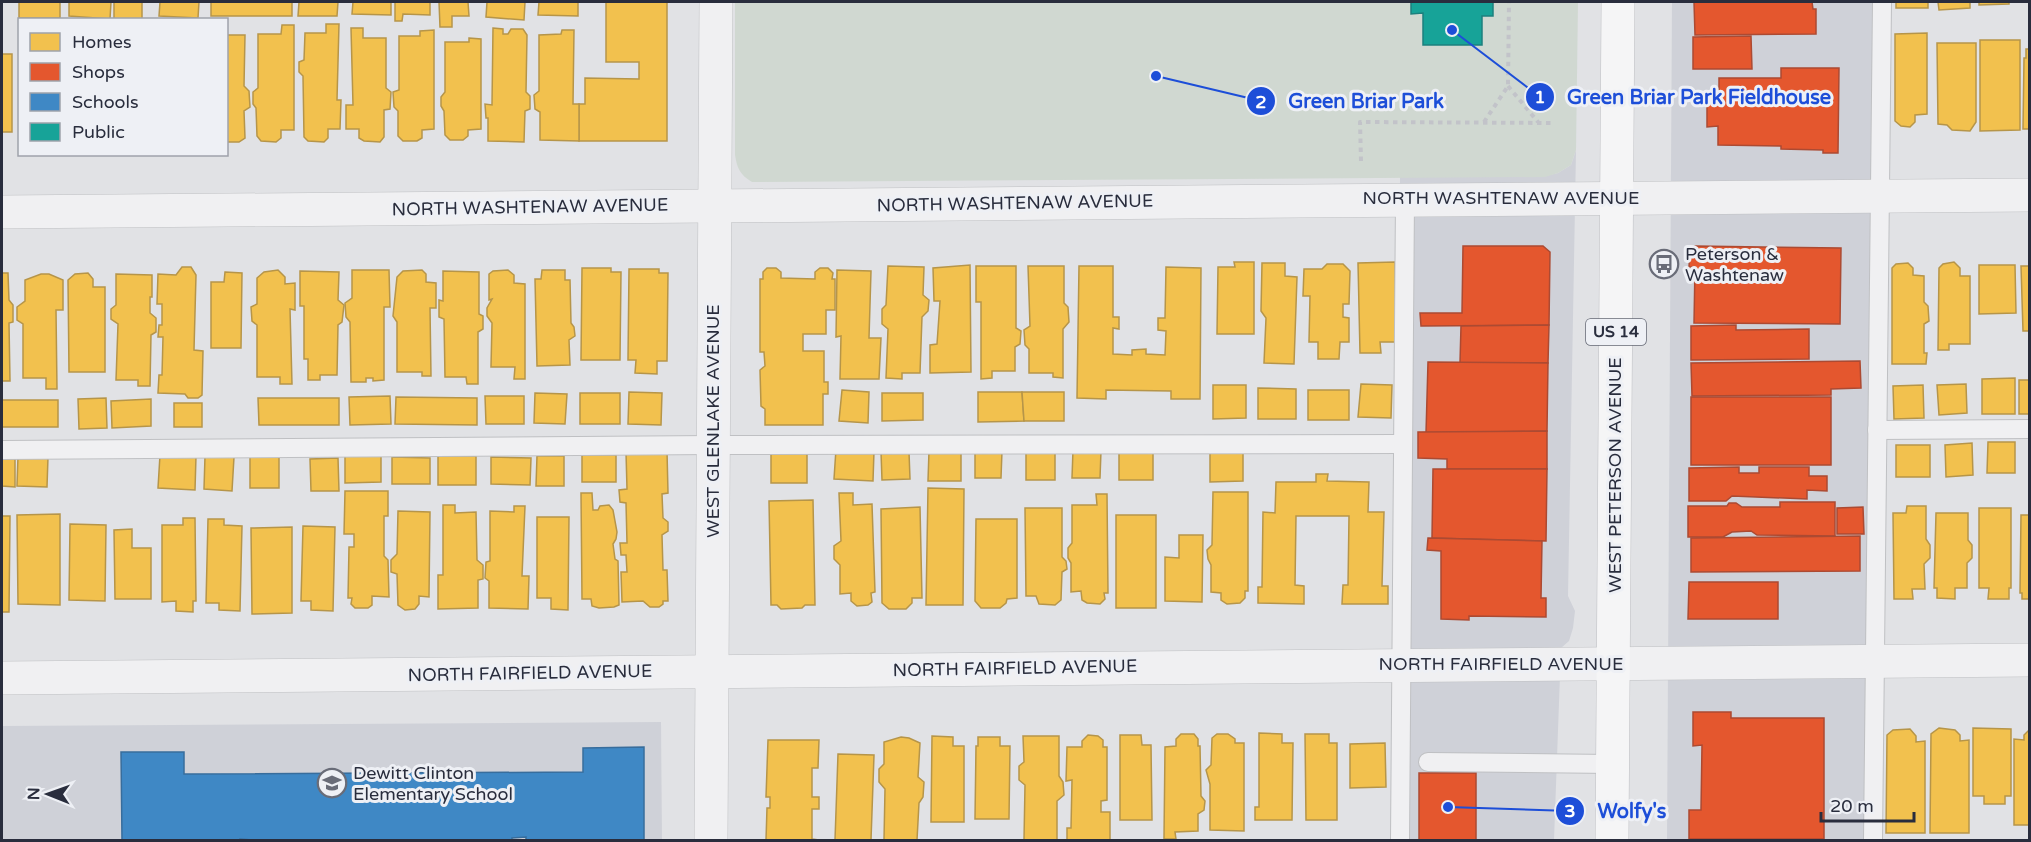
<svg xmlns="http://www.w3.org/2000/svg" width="2031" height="842" viewBox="0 0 2031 842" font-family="'Varela Round',sans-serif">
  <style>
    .built { fill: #cfd1d8 }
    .green { fill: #d0d8d1 }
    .homes { fill: #f2c14e; stroke: #b69549; stroke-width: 1.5 }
    .shops { fill: #e4572e; stroke: #ac4a32; stroke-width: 1.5 }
    .schools { fill: #3f88c5; stroke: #386d9c; stroke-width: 1.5 }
    .public { fill: #17a398; stroke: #1c807d; stroke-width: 1.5 }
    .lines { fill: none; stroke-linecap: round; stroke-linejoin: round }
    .service-casing { stroke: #bfc0c3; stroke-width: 20 }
    .minor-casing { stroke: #bfc0c3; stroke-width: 34 }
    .primary-casing { stroke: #bebfc3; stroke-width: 34 }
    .path { stroke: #c2c3c9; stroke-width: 4; stroke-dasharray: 4.5 4.5; stroke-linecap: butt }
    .service { stroke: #f0f0f2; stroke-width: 18 }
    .minor { stroke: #f0f0f2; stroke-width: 33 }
    .primary { stroke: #f5f5f6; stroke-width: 33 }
    .labels { text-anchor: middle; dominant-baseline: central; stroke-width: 6; stroke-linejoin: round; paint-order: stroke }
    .shield { fill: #eef0f5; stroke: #646874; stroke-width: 1.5 }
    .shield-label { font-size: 16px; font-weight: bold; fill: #292d3d }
    .street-label { font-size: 18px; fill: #292d3d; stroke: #eef0f5 }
    .poi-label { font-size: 18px; fill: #292d3d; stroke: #eef0f5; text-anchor: start }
    .leader { fill: none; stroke: #1d4ed8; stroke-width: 2 }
    .callout-dot { fill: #1d4ed8; stroke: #eef0f5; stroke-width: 2 }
    .mark-label { font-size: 18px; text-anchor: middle; font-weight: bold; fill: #fff }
    .callout-label { font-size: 20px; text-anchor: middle; font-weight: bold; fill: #1d4ed8; stroke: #eef0f5; stroke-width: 6; stroke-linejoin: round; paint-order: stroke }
  </style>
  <rect width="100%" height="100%" fill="#e1e2e5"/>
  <!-- built -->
  <g class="built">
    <polygon points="1672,2 1878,2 1870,840 1667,840"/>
    <polygon points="1576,150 1568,596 1575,611 1573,628 1569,641 1561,648 1554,840 1398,840 1400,177 1545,176 1558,173 1571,165"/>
    <polygon points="661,722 662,840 2,840 2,726"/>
  </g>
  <!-- green -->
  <path class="green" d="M 735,2 L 1578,2 L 1576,150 L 1571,165 L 1558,173 L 1545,177 L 752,182 C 740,175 737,168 735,155 Z"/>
  <!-- homes -->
  <g class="homes">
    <rect x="19" y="2" width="41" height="16"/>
    <polygon points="69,2 111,2 110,19 69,16"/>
    <polygon points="114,2 142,2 142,20 114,19"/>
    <polygon points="160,2 199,2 198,18 159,16"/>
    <rect x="211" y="2" width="81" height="14"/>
    <polygon points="299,2 338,2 337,16 298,16"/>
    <polygon points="353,2 391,2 391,15 352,14"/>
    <polygon points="395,2 430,2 430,15 403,14 402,21 395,21"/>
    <polygon points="439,2 468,2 469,16 452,16 452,27 440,27"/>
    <polygon points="487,2 525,2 524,20 486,17"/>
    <polygon points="539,2 578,2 578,16 538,15"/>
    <polygon points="606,2 667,2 667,141 579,141 579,104 585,104 585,78 639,79 639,62 606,62"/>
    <rect x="1896" y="2" width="32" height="6"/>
    <polygon points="1938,2 1970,2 1970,8 1939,10"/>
    <polygon points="1979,2 2009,2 2009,4 1979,5"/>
    <polygon points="326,24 339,24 337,100 341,100 340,129 328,129 328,138 324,142 308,141 304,137 303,76 299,72 299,62 304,60 305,33 326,33"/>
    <polygon points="282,25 294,25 294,130 281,130 281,138 276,142 261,141 257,136 256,108 253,104 253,92 258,88 258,34 281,34"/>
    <polygon points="351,28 363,28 363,38 386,38 386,88 391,92 390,109 384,110 384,137 380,142 364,141 359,138 359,129 346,129 346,105 353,105"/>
    <polygon points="493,28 503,29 503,34 508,34 511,29 523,29 527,35 526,92 530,96 530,109 525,111 524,142 488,141 488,118 486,118 485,104 492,105"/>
    <polygon points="434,30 434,129 422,130 422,138 417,141 403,141 398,136 398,111 394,107 393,92 399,90 399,36 420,36 420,31"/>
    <polygon points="562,30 574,30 573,104 579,104 579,141 540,140 540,112 535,109 534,95 539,91 539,35 561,34"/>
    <polygon points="1927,33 1927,114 1915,115 1915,122 1910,127 1901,126 1895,121 1895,34"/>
    <polygon points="226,35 245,35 244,86 249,91 250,107 244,111 245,138 239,142 226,142"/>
    <polygon points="469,38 481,39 481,129 468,130 468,136 463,140 450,140 445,135 444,111 441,106 441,97 445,92 445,42 469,42"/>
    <polygon points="1980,40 2020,40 2020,130 1980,131"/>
    <polygon points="1937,43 1976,43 1976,122 1970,131 1952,130 1947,125 1938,124"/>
    <polygon points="2026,49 2030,49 2030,129 2023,129 2024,58 2026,58"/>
    <rect x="2" y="54" width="10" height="78"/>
    <polygon points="1234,262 1254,262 1254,334 1217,334 1218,267 1235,267"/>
    <polygon points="1395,262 1396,342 1380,342 1381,353 1360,353 1358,263"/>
    <polygon points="1954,262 1960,268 1960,276 1970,276 1970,344 1949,344 1949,350 1938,350 1939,268 1943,264"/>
    <polygon points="1262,263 1285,263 1285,276 1297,277 1294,364 1264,363 1266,318 1261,311"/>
    <polygon points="1908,263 1913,268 1913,275 1924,276 1924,302 1928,306 1929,321 1924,324 1924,353 1927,353 1926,364 1892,364 1892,268 1896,264"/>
    <polygon points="1327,264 1343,264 1350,271 1349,304 1343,304 1343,317 1349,318 1349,342 1340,342 1339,359 1318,359 1318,342 1309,342 1310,296 1303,296 1304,269 1322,269"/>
    <polygon points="970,265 971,372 930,373 930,345 937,344 940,301 934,301 933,268"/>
    <polygon points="1979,265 2015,265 2016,313 1979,314"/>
    <polygon points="888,266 924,267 923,295 929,300 928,311 922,317 920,373 902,373 902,379 886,378 888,329 882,324 882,309 886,305"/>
    <polygon points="976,266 1016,266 1016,328 1021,331 1020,344 1015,347 1015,371 992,371 992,378 981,379 981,302 976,302"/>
    <polygon points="1028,266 1064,266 1064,303 1068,307 1069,322 1063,329 1063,378 1053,377 1053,373 1029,373 1029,349 1025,345 1024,330 1030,326"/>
    <polygon points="1079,266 1113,266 1113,317 1119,317 1119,329 1113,328 1113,354 1132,355 1132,350 1146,349 1146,354 1165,355 1166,331 1158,330 1158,318 1165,318 1166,267 1201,268 1200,399 1171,399 1171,391 1106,390 1106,399 1077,398"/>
    <polygon points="2021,266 2030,266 2030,331 2023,331"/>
    <polygon points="182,267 191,267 196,275 194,350 203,351 202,395 198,398 188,398 185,394 158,393 159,375 162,375 163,337 158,337 159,325 162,325 162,304 157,304 158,274 176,275"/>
    <polygon points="582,268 611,268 611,272 621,272 620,360 581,360"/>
    <polygon points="767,268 776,268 781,272 781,278 815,279 815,272 820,268 828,268 833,273 832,279 835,279 835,310 826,310 826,334 803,334 803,351 824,351 824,382 828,382 828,394 823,394 823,425 765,425 765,409 761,406 760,370 765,366 764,352 760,352 760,279 763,279 763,272"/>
    <polygon points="629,269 659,269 659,273 668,273 667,361 657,361 657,374 635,373 636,360 628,360"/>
    <polygon points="278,270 285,277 285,284 295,283 295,310 290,309 292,384 280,384 280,377 257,377 257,325 252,321 251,307 257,304 257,278 264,272"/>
    <polygon points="352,270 389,270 390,307 384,307 384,380 373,381 373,378 366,378 366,382 351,382 350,322 346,317 345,303 352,298"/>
    <polygon points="422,270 426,274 426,282 436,283 436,308 430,308 431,376 422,376 422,372 397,372 397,322 393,316 397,277 403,271"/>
    <polygon points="508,270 514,275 514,283 525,284 525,379 514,379 515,367 491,367 492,323 487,316 487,308 492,299 489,300 489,274 493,271"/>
    <polygon points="542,270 565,270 565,280 570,280 571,323 574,327 575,336 569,340 570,365 537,366 535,279 541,279"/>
    <polygon points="837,270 871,271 869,338 881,338 879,379 840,379 841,336 836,337"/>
    <polygon points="300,271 339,272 338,300 344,305 342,322 338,325 337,375 320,375 320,380 308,380 308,359 304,359 304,306 300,306"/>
    <polygon points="443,271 479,272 479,314 483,316 483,329 478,332 478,384 467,384 466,377 445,377 444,319 439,317 439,300 443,301"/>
    <polygon points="225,272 242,273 241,348 211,348 211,282 224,282"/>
    <polygon points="2,273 8,273 9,300 13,305 13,322 9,323 10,381 2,381"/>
    <polygon points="88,273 93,279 93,287 105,287 105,372 69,372 68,280 75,274"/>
    <polygon points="41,274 49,274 63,280 63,310 56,310 57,389 46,389 46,378 23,378 23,324 17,320 17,307 25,301 25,280"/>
    <polygon points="116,274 152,275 152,297 150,297 150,313 156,318 156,332 151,335 150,386 138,386 138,380 116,380 118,324 111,319 111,309 116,305"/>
    <polygon points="2015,378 2015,414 1982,414 1982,379"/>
    <rect x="2019" y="380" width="11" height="34"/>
    <polygon points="1361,384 1392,385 1391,418 1358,417"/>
    <polygon points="1966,384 1967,413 1939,415 1937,385"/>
    <polygon points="1213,385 1246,385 1246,418 1213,419"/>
    <polygon points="1923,385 1924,418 1894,419 1893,386"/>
    <polygon points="1258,388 1296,389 1296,419 1258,419"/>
    <polygon points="842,390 869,392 868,423 839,421"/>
    <rect x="1308" y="390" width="41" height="30"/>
    <polygon points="629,392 662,393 661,425 628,424"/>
    <polygon points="978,392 1022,392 1024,421 978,422"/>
    <polygon points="1022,392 1064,392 1064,421 1024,421"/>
    <polygon points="535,393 567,394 565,424 534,423"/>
    <rect x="580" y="393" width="40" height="31"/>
    <polygon points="882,393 923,393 923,420 882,421"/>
    <polygon points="390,396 391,424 350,425 349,397"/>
    <polygon points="485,396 524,396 524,424 486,424"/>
    <polygon points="396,397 477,398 477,425 395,424"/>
    <polygon points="106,398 107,428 79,429 78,399"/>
    <polygon points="258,398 339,398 339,425 259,425"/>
    <polygon points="151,399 151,426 112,428 111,401"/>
    <rect x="2" y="400" width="56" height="27"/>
    <rect x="174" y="403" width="28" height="24"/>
    <polygon points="1988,442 2015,442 2015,473 1987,473"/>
    <polygon points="1972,443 1973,475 1946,477 1945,445"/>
    <rect x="1896" y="445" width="34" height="32"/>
    <polygon points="836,449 874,451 873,481 834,479"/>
    <polygon points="975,450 1002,451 1001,478 975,478"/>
    <rect x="1026" y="450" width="29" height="30"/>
    <polygon points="1073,450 1101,451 1100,478 1072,478"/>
    <polygon points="667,451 668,493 662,494 663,518 668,522 668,531 662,535 663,570 667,570 668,601 663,601 663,604 659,607 650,607 643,601 622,602 621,572 627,572 626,555 621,555 620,543 627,543 626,503 620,502 619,490 627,489 626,452"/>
    <polygon points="929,451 961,452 961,481 928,481"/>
    <rect x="1119" y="451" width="34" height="29"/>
    <polygon points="1210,451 1243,451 1243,481 1210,482"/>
    <rect x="771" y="452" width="36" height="31"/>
    <polygon points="881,452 909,452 910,479 882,480"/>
    <polygon points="160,455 196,456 195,490 158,488"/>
    <polygon points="345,455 381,455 381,482 345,483"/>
    <rect x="582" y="455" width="34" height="27"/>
    <polygon points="18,456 48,457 47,487 17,486"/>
    <polygon points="205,456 234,457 232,491 204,489"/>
    <polygon points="279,456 279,488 250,488 250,457"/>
    <rect x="438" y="456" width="38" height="29"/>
    <polygon points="537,456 564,456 564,486 536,486"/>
    <polygon points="2,457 15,458 15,487 2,486"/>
    <polygon points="392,457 430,458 430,484 392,484"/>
    <polygon points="491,457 531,458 530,485 491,484"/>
    <polygon points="338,458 339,491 311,491 310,459"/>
    <polygon points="1316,474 1328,474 1327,481 1369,482 1368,512 1384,512 1382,586 1388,586 1388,604 1342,604 1343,585 1348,585 1349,516 1296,516 1295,585 1304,586 1304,604 1258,603 1258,587 1262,587 1263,512 1275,513 1276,482 1316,482"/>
    <polygon points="928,488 964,489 963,605 926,605"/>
    <polygon points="345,491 388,491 388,516 384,516 384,556 388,560 389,597 372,596 372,605 368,608 355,608 351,604 352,598 348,598 349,547 354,547 354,534 344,534"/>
    <polygon points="1213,492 1248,492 1248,591 1245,591 1245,598 1240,603 1227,604 1221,600 1221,593 1211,592 1211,565 1208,559 1207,550 1212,545"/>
    <polygon points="581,493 592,493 593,510 598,510 600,506 609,505 613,510 617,532 616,539 613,544 615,559 618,561 619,605 614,607 599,608 592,606 591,599 582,599"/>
    <polygon points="839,493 853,493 853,505 872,504 875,592 871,593 872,602 868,605 857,606 851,601 851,593 840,594 840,565 834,559 834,546 841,541"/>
    <polygon points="1096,494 1107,494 1108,593 1104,593 1105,599 1100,604 1087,603 1082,600 1081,591 1071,592 1071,563 1068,558 1068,548 1072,543 1072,505 1097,505"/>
    <polygon points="813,500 815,605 805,605 802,608 781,609 777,605 771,605 769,501"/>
    <polygon points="443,505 455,505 455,513 476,512 477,560 483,565 483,579 478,580 478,608 438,609 438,575 443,575"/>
    <polygon points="514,506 525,506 522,576 529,576 528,609 489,608 489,581 485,578 486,562 490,561 490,511 514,512"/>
    <polygon points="1907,506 1926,506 1926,539 1930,545 1930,558 1924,564 1925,589 1912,589 1913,599 1894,599 1893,513 1906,513"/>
    <polygon points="920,507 922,598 912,598 912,603 906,609 889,609 882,603 881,509"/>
    <polygon points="1025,508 1062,508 1062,557 1066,561 1067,569 1062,572 1061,600 1055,605 1039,604 1036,596 1026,596"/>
    <polygon points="1979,508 2011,508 2011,588 2009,588 2009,599 1988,599 1989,588 1979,588"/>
    <polygon points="398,511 430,512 429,597 419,596 419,604 415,609 405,610 398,605 397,574 391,572 391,560 397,554"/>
    <polygon points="1936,513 1968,513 1968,540 1972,545 1972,558 1967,563 1967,588 1955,588 1955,599 1937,598 1937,588 1934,588"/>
    <polygon points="60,514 60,605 18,604 17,515"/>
    <rect x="1116" y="515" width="40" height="93"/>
    <polygon points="2021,515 2030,515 2030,599 2022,599 2022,593 2020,593"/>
    <polygon points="2,516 10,516 9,612 2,612"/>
    <polygon points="537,517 569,517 568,610 551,609 551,598 537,598"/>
    <polygon points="183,518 195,518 196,601 193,601 193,612 176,611 176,601 162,602 162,525 183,525"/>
    <polygon points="208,519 224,519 224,525 242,526 240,611 219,610 219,603 206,603"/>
    <polygon points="976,519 1017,519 1017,598 1007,599 1006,603 1000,608 981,608 975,601"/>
    <polygon points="70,524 106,525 105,601 69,600"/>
    <polygon points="303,526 335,527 333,611 311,610 311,601 301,601"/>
    <polygon points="292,527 292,613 252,614 251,528"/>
    <polygon points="132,529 132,548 151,548 151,599 115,599 114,530"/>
    <polygon points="1179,535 1203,535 1202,602 1165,601 1165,557 1179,558"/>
    <polygon points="1939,728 1955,730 1960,735 1960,741 1969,740 1969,833 1930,833 1931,734"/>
    <polygon points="1973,728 2011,729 2011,796 2005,796 2005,804 1984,804 1984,796 1973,796"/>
    <polygon points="1910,729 1916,736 1916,742 1925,741 1925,833 1886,833 1887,735 1893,730"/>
    <polygon points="2030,729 2030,825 2014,825 2014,739 2024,740 2024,735"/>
    <polygon points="1259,733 1282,734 1282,743 1293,743 1292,820 1255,820 1255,807 1259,807"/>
    <polygon points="1181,734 1194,734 1198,739 1198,746 1200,746 1201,796 1205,801 1204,810 1198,814 1198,831 1175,832 1176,839 1164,839 1165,747 1176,746 1176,739"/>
    <polygon points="1217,734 1228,734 1235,739 1235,743 1244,743 1244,831 1210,830 1210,784 1206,770 1211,765 1212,738"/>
    <polygon points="1305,734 1329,734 1329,743 1337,743 1337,820 1306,820"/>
    <polygon points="1088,735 1098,736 1103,740 1103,747 1107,747 1107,800 1101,801 1101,812 1110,812 1110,840 1067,840 1067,828 1071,828 1072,780 1066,781 1067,747 1082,747 1082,741"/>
    <polygon points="1120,735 1141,735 1142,745 1151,745 1152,820 1120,820"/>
    <polygon points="932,736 953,737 953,746 964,746 964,822 931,822"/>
    <polygon points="1023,736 1059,736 1059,776 1063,782 1064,795 1057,801 1057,840 1024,840 1025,785 1019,780 1019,766 1024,762"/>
    <polygon points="901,737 909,738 920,743 918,777 924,782 923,797 919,803 917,840 884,840 885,789 879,782 879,769 884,764 884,742"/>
    <polygon points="978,737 1000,737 1000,746 1010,746 1009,819 975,819 976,746 978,746"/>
    <polygon points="768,740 819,740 818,768 812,768 812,797 819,797 819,809 812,809 812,839 819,840 766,840 767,808 770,808 770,797 766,797"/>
    <polygon points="1385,743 1386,787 1350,788 1350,744"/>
    <polygon points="838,754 874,755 871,840 835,840"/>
  </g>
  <!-- shops -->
  <g class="shops">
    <polygon points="1694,2 1812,2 1813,9 1816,9 1816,34 1695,35"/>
    <polygon points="1751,36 1752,69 1693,69 1693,37"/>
    <polygon points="1781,68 1839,68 1838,153 1823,153 1823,150 1781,149 1781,146 1718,145 1718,126 1707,127 1707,97 1719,97 1719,78 1781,78"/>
    <polygon points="1463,246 1543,246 1550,252 1549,325 1421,326 1420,313 1462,313"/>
    <polygon points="1695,246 1841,248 1840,324 1694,323 1695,267 1689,267 1690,251 1695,252"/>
    <polygon points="1549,325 1548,363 1460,363 1461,326"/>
    <polygon points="1736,325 1736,330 1809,329 1809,359 1691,360 1691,326"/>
    <polygon points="1860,361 1861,388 1831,389 1831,395 1692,396 1691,363"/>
    <polygon points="1428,362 1548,363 1547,431 1426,433"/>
    <rect x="1691" y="397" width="140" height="68"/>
    <polygon points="1547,431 1547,469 1447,469 1447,459 1418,458 1418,432"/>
    <polygon points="1739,467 1739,473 1759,473 1759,467 1809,467 1809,476 1827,476 1827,491 1807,490 1807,499 1732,496 1726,501 1689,501 1689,468"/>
    <polygon points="1433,469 1547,469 1546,541 1432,538"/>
    <polygon points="1780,502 1835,502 1835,536 1757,535 1751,531 1732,532 1723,537 1688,537 1688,506 1727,506 1729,503 1736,503 1742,507 1780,507"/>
    <polygon points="1863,507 1864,534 1837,534 1837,508"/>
    <polygon points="1860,536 1860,571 1691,572 1691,538"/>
    <polygon points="1428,538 1542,541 1541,598 1546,598 1546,617 1469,616 1469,620 1441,619 1441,551 1427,550"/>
    <polygon points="1689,582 1778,582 1778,619 1688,619"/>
    <polygon points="1693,712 1731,712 1731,718 1824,718 1824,839 1689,839 1689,810 1701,810 1702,745 1693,746"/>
    <rect x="1419" y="773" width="57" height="67"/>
  </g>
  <!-- schools -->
  <polygon class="schools" points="644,747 644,840 526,840 526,837 512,838 512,840 254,840 240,839 240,840 122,840 121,752 184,752 184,774 583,772 583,748"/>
  <!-- public -->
  <polygon class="public" points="1411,2 1493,2 1493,16 1482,16 1482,45 1423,45 1423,13 1411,14"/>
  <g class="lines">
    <!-- service casing -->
    <g class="service-casing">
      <g id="service">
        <polyline points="1877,430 2030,429"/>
        <polyline points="2,450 713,445 1403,444"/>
        <polyline points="1428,762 1612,764"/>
        <polyline points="1400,840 1405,199"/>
        <polyline points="1873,840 1882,2"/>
      </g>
    </g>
    <!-- minor casing -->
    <g class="minor-casing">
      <g id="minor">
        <polyline points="2,212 2030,195"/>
        <polyline points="2,678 2030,660"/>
        <polyline points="711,840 716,2"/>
      </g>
    </g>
    <!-- primary casing -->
    <g class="primary-casing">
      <polyline id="primary" points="1612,840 1618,2"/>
    </g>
    <!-- path -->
    <g class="path">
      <polyline points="1508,86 1538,122"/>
      <polyline points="1484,122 1508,86 1509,2"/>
      <polyline points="1361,161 1360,122 1553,123"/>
    </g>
    <!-- service -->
    <use href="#service" class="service"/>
    <!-- minor -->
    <use href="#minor" class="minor"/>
    <!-- primary -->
    <use href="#primary" class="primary"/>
  </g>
  <!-- icons -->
  <defs>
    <g id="bus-ring" transform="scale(1.5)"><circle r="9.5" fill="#eef0f5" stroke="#696c78" stroke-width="1.5"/><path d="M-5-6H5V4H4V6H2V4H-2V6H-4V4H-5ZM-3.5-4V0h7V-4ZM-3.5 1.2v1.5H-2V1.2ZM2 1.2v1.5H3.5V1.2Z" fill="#696c78"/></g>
    <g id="school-ring" transform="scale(1.5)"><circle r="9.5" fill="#eef0f5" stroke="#696c78" stroke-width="1.5"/><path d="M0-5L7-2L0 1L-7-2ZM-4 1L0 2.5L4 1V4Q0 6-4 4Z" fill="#696c78"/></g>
  </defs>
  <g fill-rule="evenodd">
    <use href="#bus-ring" x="1664" y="264"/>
    <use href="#school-ring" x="332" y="783"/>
  </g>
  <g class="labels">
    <!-- shield labels -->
    <rect class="shield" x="1586" y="319" width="60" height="26" rx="4.5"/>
    <g class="shield-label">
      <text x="1616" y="332">US 14</text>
    </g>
    <!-- street labels -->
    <g class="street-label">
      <text x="1501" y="198">NORTH WASHTENAW AVENUE</text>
      <text transform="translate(1015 203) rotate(-1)">NORTH WASHTENAW AVENUE</text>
      <text transform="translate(530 207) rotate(-1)">NORTH WASHTENAW AVENUE</text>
      <text transform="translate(713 421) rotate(-90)">WEST GLENLAKE AVENUE</text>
      <text transform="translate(1615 475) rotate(-90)">WEST PETERSON AVENUE</text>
      <text x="1501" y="664">NORTH FAIRFIELD AVENUE</text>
      <text transform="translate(1015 668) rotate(-1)">NORTH FAIRFIELD AVENUE</text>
      <text transform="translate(530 673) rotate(-1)">NORTH FAIRFIELD AVENUE</text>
    </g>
    <!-- poi labels -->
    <g class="poi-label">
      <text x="1685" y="254">Peterson &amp;<tspan x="1685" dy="21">Washtenaw</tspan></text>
      <text x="353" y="773">Dewitt Clinton<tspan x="353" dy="21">Elementary School</tspan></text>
    </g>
  </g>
  <!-- callouts -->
  <path class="leader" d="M1452 30L1540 97M1156 76L1261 101M1448 807L1570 811"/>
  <g class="callout-dot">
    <circle cx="1452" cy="30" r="6"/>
    <circle cx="1156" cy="76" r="6"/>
    <circle cx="1448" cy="807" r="6"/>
    <circle cx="1540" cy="97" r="15"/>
    <circle cx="1261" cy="101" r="15"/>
    <circle cx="1570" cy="811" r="15"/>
  </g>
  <g class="mark-label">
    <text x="1540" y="103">1</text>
    <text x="1261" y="108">2</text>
    <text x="1570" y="817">3</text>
  </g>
  <g class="callout-label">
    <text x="1699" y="104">Green Briar Park Fieldhouse</text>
    <text x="1366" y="108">Green Briar Park</text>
    <text x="1632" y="818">Wolfy's</text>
  </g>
  <!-- border -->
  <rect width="2031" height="842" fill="none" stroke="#292d3d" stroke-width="6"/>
  <!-- legend -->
  <rect x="18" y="18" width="210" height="138" fill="#eef0f5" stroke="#9fa2ab" stroke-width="1.5"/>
  <rect x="30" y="33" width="30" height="18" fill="#f2c14e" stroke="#9fa2ab" stroke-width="1.5"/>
  <text x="72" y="48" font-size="18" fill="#292d3d">Homes</text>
  <rect x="30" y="63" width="30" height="18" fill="#e4572e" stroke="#9fa2ab" stroke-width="1.5"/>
  <text x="72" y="78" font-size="18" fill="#292d3d">Shops</text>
  <rect x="30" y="93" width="30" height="18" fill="#3f88c5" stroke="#9fa2ab" stroke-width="1.5"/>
  <text x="72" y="108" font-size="18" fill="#292d3d">Schools</text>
  <rect x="30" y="123" width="30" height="18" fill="#17a398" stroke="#9fa2ab" stroke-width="1.5"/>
  <text x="72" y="138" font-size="18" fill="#292d3d">Public</text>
  <!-- north arrow -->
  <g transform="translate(48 794) rotate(271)" stroke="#eef0f5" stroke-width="4.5" paint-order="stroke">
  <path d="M0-4.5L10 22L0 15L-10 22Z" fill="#292d3d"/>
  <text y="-9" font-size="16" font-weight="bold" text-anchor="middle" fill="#292d3d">N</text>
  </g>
  <!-- scale -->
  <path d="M1821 812v9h93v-9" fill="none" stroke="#292d3d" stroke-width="3"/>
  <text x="1830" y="812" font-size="18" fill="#292d3d" stroke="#eef0f5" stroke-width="4.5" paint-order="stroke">20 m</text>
</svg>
